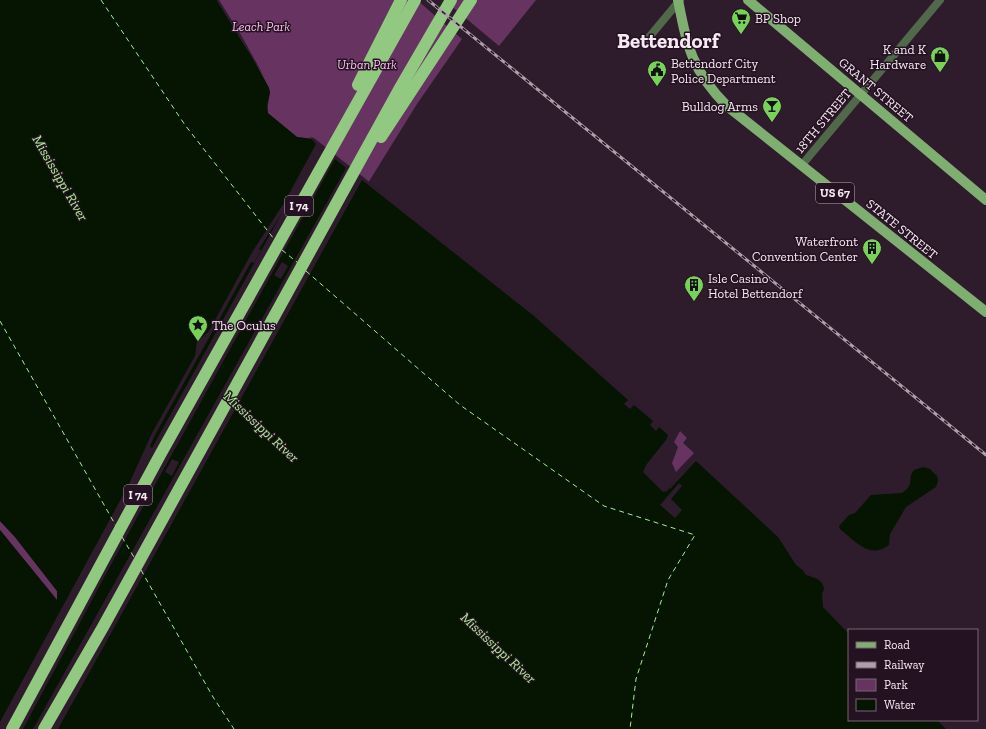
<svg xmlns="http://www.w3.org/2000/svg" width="986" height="729" viewBox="0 0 986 729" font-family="'Zilla Slab',serif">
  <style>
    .green { fill: #673461 }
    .water { fill: #051502 }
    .pier { fill: #2e1b2b; fill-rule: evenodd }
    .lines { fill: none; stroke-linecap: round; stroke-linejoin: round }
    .ferry { stroke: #a6f08f; stroke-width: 1; stroke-dasharray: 5 4; stroke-linecap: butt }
    .minor { stroke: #51684b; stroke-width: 8 }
    .major { stroke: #7fae71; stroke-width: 10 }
    .highway { stroke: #91c980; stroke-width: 12 }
    .rail-casing { stroke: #af9fac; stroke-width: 3 }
    .rail { stroke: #241121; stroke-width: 1.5; stroke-dasharray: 4.5; stroke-linecap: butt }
    .labels { text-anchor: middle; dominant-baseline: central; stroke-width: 3; stroke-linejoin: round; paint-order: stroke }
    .shield { fill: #241121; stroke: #b8a8b5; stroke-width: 1 }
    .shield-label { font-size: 12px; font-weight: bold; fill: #f7e9f4 }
    .poi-label { font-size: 13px; fill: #f7e9f4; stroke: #241121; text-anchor: start }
    .park-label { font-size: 13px; font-style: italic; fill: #f8c0ee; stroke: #241121 }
    .street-label { font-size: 13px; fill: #f7e9f4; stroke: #241121 }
    .water-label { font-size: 14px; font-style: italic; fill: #a6f08f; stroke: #241121 }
    .town-label { font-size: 21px; font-weight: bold; fill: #f7e9f4; stroke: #241121 }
  </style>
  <rect width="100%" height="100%" fill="#2e1b2b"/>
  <!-- green -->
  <g class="green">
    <path d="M 210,0 L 417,0 L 462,39 L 417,104 L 368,183 L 313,139 L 297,137 L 267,113 C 267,105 271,96 269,88 L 250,53 Z"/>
    <polygon points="444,0 536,0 499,46"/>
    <polygon points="680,431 687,438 683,443 694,453 676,472 672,463 678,447 674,442"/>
    <polygon points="0,521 15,537 57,591 57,600 0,530"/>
  </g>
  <!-- water -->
  <g class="water">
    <path d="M 0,0 L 217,0 L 256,64 L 269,88 L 270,93 L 267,104 L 268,113 L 297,137 L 313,139 L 535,315 L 669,434 L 668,445 L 645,473 L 666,492 L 697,458 L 781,537 L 806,575 C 833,581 820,594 827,609 C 830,616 843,626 849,632 L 849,720 L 937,720 L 946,729 L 0,729 L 0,530 L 57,600 L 57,591 L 15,537 L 0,521 Z"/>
    <path d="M 923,467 L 930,469 L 937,476 L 938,481 L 936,487 L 906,507 L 890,534 L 889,545 C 870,560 855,541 840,529 L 839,526 L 849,515 L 855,513 L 871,495 L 902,493 L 907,489 L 910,484 L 911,475 L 914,470 Z"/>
  </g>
  <!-- pier -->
  <g class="pier">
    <polygon points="217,0 219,0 241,35 265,78"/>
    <path d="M 310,137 L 314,138 L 536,314 L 671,434 L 670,446 L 648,473 L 667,490 L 663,492 L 643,472 L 646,465 L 666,440 L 668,435 L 659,427 L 656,431 L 650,425 L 653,421 L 634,405 L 630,409 L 624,404 L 628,400 L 534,316 L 362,180 L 58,729 L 33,729 L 346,168 L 335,159 L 107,572 L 23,729 L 0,729 L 0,722 L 128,486 L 152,433 L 195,356 L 197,342 L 209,331 L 251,254 L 284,203 L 316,144 ZM 282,213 L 152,448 L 150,446 L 155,435 L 251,262 L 254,263 L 261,250 L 259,249 Z"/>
    <polygon points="282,262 288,266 281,279 274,275"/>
    <polygon points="695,456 698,456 782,535 807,573 812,574 814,577 813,578 796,565 778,537 696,461 670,489 668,487"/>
    <polygon points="172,459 179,462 172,476 165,472"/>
    <polygon points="679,483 682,486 671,499 682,510 675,518 660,505"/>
    <polygon points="825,588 827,591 828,608 850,630 849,634 823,607 822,593"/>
  </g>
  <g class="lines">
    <!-- ferry -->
    <g class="ferry">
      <polyline points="101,0 185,125 274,239"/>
      <polyline points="282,250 298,263"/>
      <polyline points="306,271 460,405 604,506 695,535 668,580 636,679 630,729"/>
      <polyline points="0,321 116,526"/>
      <polyline points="122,537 135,559"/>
      <polyline points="141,570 213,697 234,729"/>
    </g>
    <!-- minor -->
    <g class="minor">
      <polyline points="646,41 680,0"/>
      <polyline points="801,166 940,0"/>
    </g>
    <!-- major -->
    <g class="major">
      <path d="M 678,0 C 687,46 692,71 727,106 L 986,312"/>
      <polyline points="748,0 986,200"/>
    </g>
    <!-- highway -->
    <g class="highway">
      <polyline points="358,85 401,0"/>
      <polyline points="381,137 471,0"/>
      <polyline points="12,729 160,455 415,0"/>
      <polyline points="44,729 103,627 400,88 451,0"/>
    </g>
    <!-- rail casing -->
    <g class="rail-casing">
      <polyline id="rail" points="428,0 986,455"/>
    </g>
    <!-- rail -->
    <use href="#rail" class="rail"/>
  </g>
  <!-- icons -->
  <defs>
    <g id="supermarket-pin" transform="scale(1)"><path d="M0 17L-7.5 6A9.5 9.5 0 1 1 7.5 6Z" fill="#77d259" stroke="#241121"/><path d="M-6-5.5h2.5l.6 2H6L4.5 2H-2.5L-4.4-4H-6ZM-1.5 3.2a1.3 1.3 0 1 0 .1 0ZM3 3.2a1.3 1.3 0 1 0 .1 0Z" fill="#111"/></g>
    <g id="shop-pin" transform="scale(1)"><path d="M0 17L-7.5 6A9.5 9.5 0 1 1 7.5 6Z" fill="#77d259" stroke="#241121"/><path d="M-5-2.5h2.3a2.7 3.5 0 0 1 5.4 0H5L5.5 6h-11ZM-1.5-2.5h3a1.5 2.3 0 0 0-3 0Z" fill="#111"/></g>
    <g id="civic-pin" transform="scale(1)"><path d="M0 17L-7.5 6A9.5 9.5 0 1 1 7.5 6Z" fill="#77d259" stroke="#241121"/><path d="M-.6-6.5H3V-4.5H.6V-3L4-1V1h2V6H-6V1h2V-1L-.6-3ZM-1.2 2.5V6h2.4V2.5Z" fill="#111"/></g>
    <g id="bar-pin" transform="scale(1)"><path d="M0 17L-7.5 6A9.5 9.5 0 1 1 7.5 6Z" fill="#77d259" stroke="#241121"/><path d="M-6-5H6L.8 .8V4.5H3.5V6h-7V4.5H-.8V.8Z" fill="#111"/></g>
    <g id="building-pin" transform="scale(1)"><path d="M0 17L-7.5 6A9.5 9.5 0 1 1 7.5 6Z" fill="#77d259" stroke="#241121"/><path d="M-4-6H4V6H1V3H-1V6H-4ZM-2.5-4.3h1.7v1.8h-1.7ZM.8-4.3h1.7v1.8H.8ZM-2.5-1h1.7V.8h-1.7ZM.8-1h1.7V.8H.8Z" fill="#111"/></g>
    <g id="sight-pin" transform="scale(1)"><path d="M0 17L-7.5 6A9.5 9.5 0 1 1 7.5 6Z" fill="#77d259" stroke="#241121"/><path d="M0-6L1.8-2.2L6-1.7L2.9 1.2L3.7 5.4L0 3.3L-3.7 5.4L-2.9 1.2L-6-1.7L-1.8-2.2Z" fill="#111"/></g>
  </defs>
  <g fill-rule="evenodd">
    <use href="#supermarket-pin" x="741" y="18"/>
    <use href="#shop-pin" x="940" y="56"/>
    <use href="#civic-pin" x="657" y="70"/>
    <use href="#bar-pin" x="772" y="106"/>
    <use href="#building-pin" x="872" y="248"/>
    <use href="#building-pin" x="694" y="285"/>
    <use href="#sight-pin" x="198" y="325"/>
  </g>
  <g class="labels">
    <!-- shield labels -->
    <g class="shield">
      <rect x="816" y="183" width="38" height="20" rx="3"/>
      <rect x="285" y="196" width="28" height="20" rx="3"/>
      <rect x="124" y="485" width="28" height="20" rx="3"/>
    </g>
    <g class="shield-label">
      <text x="835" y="193">US 67</text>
      <text x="299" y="206">I 74</text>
      <text x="138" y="495">I 74</text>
    </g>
    <!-- poi labels -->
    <g class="poi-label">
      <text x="755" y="18">BP Shop</text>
      <text x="926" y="49" text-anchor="end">K and K<tspan x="926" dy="15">Hardware</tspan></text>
      <text x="671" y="63">Bettendorf City<tspan x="671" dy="15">Police Department</tspan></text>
      <text x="758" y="106" text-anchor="end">Bulldog Arms</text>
      <text x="858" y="241" text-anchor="end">Waterfront<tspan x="858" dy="15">Convention Center</tspan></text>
      <text x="708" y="278">Isle Casino<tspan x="708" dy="15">Hotel Bettendorf</tspan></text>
      <text x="212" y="325">The Oculus</text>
    </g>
    <!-- park labels -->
    <g class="park-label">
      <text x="261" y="26">Leach Park</text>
      <text x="367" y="64">Urban Park</text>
    </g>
    <!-- street labels -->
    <g class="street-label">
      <text transform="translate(876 90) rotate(40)">GRANT STREET</text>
      <text transform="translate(823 121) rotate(-50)">18TH STREET</text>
      <text transform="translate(902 229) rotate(39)">STATE STREET</text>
    </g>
    <!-- water labels -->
    <g class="water-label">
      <text transform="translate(60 178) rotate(60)">Mississippi River</text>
      <text transform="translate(261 427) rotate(43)">Mississippi River</text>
      <text transform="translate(498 648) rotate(43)">Mississippi River</text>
    </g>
    <!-- town labels -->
    <g class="town-label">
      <text x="668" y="40">Bettendorf</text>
    </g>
  </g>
  <!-- legend -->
  <rect x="848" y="629" width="130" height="92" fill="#241121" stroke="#786775"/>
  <rect x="856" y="642" width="20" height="6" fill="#7fae71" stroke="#786775"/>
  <text x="884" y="649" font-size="12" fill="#f7e9f4">Road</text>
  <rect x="856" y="662" width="20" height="6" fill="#af9fac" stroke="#786775"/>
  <text x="884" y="669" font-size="12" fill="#f7e9f4">Railway</text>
  <rect x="856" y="679" width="20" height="12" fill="#673461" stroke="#786775"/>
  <text x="884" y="689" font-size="12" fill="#f7e9f4">Park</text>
  <rect x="856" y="699" width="20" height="12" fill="#051502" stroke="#786775"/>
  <text x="884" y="709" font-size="12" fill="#f7e9f4">Water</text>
</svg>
